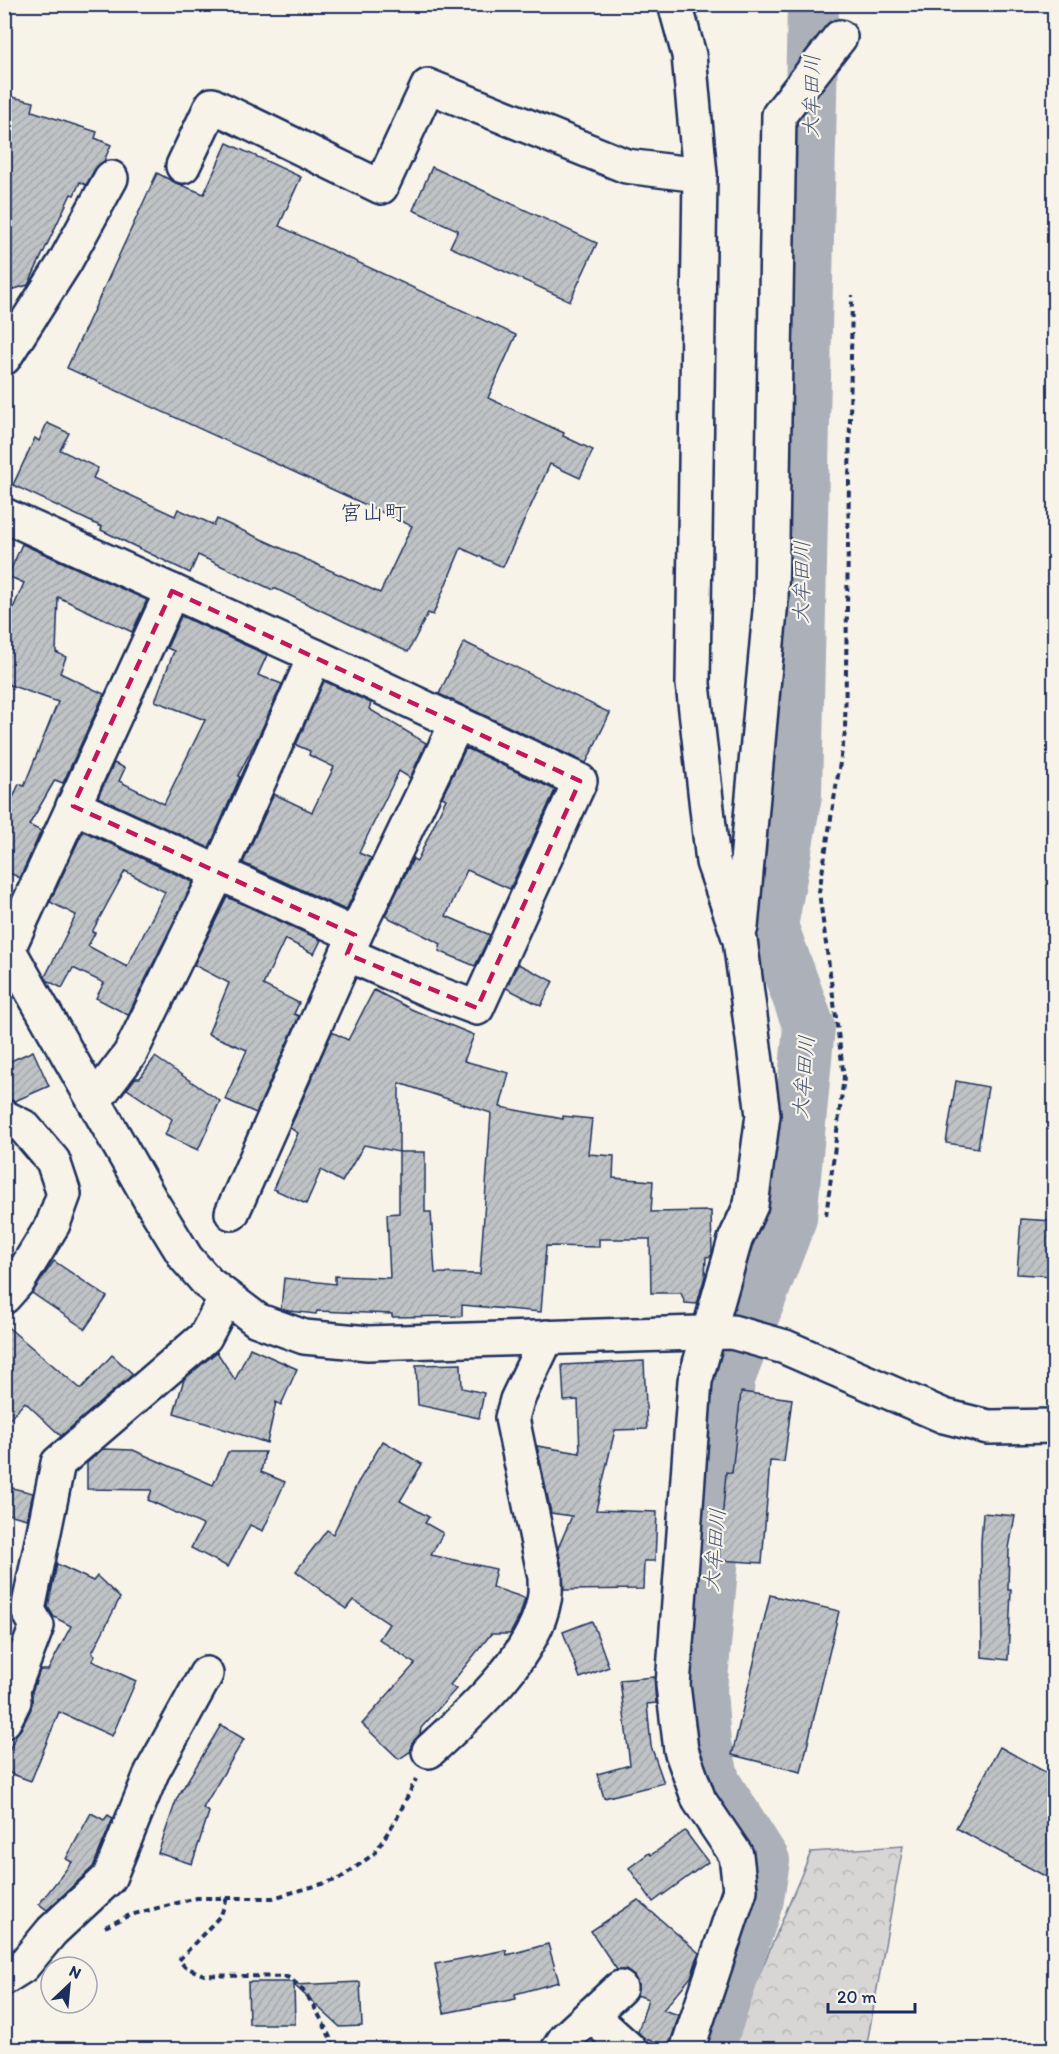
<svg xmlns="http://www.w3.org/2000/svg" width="1059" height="2054" viewBox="0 0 1059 2054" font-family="Itim,'Klee One',sans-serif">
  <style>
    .forest { fill: url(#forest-crowns); stroke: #798299; stroke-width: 1.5 }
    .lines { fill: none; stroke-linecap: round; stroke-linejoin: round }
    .river { stroke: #acb0b9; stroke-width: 52 }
    .building { fill: url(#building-hatch); stroke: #1b2f5e; stroke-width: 1.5; fill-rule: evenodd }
    .minor-casing { stroke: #1b2f5e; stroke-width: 38 }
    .path { stroke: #1b2f5e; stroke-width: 4; stroke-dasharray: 6 4.5; stroke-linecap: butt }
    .minor { stroke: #f7f3e8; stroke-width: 33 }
    .marked { fill: none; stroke: #c2185b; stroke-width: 4.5; stroke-dasharray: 12 8; stroke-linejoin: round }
    .labels { text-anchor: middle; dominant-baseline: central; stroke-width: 4.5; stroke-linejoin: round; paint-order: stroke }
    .water-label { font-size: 21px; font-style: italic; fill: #465679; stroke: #f7f3e8 }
    .quarter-label { font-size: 22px; fill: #1b2f5e; stroke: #f7f3e8 }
  </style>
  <defs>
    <pattern id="forest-crowns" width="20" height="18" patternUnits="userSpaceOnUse" patternTransform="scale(1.5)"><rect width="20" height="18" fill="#d7d6d4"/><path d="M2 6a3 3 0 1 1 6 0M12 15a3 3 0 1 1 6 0" fill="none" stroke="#b8b8b8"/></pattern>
    <pattern id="building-hatch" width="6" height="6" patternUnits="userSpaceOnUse" patternTransform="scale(1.5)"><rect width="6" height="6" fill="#c0c3c5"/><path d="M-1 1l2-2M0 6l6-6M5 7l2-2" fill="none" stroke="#a4a8ac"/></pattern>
  </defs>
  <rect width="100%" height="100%" fill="#f7f3e8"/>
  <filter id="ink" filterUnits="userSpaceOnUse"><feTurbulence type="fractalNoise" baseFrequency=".0167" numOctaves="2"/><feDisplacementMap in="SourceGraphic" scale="12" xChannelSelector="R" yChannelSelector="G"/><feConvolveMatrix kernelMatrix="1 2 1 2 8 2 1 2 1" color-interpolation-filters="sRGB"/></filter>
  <g filter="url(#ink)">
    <!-- forest -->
    <polygon class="forest" points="903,1846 866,2049 728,2049 811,1852"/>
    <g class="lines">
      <!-- river -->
      <polyline class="river" points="708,2050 758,1899 764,1861 715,1784 705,1744 701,1690 729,1379 791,1218 809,1027 772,926 796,795 813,4"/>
    </g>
    <!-- building -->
    <g class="building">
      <polygon points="4,95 34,102 32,111 97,132 95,138 111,145 104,161 95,169 86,185 80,182 74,195 71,194 28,285 4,292"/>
      <polygon points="227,143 301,177 279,226 516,335 488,398 564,433 563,436 593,450 580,478 550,464 503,567 461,548 433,615 428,613 408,652 274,588 273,590 198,555 190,573 101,530 102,527 13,485 35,438 39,441 47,423 69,433 60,450 98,468 93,478 175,516 178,509 214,525 217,519 380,593 412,526 67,368 157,173 176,183 204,194"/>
      <polygon points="432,167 597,243 570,301 450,247 458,230 413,210"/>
      <polygon points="22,544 147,600 132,632 58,597 56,652 66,657 60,673 104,694 63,783 55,780 29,825 41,831 20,878 4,870 4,797 12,800 19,784 24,786 58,702 4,683 4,629 24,583 8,576"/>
      <polygon points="181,616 267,655 258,675 282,684 261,731 238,776 240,777 209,848 98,797 114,763 125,768 119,781 164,804 205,720 155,701 174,651 167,648"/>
      <polygon points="464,642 610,713 586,763 439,694"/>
      <polygon points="324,681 371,703 369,709 426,743 410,778 399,771 359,853 371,858 346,910 243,863 274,794 312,812 334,767 309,755 310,751 296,745"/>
      <polygon points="466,748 555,790 510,889 467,870 446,916 490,935 475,966 439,951 441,944 385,916 413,859 417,861 446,799 442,797"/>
      <path d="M 83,831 L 193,882 L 128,1015 L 96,998 L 104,983 L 73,968 L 62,988 L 48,981 L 45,977 L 76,915 L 50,902 ZM 125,871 L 165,892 L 127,967 L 88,946 L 95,933 L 92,932 Z"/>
      <polygon points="227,897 321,940 314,954 285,939 263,985 299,1003 294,1014 299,1016 256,1113 225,1099 247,1050 208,1034 229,983 194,965"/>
      <polygon points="518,964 553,981 541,1006 506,988"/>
      <path d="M 374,990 L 413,1010 L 474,1035 L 464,1061 L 509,1073 L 500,1107 L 563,1119 L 563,1116 L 592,1119 L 588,1154 L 614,1156 L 613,1178 L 653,1181 L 651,1212 L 711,1211 L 712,1253 L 711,1256 L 706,1257 L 705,1276 L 697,1304 L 685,1303 L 681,1293 L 651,1293 L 650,1239 L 599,1239 L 599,1247 L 546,1246 L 541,1312 L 462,1305 L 462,1316 L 392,1317 L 392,1314 L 317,1311 L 316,1314 L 289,1311 L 281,1309 L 284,1278 L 335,1284 L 335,1276 L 390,1278 L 387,1214 L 399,1213 L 399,1152 L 364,1145 L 342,1182 L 321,1170 L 306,1204 L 273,1189 L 298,1133 L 290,1128 L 332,1032 L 348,1040 ZM 399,1083 L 491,1113 L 480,1274 L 435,1273 L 431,1212 L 425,1212 L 425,1152 L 399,1152 Z"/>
      <polygon points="33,1051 49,1086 15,1101 10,1100 4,1093 4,1064"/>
      <polygon points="155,1057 220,1101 198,1150 165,1135 172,1119 127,1089 135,1078 140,1078"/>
      <polygon points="956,1081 988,1087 978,1148 946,1143"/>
      <polygon points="1021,1219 1054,1221 1054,1276 1017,1274"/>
      <polygon points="54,1261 107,1297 85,1329 32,1293"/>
      <polygon points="4,1324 81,1389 112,1355 133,1374 61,1436 25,1402 4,1425"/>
      <polygon points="250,1348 297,1369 281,1405 276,1402 267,1443 174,1413 184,1379 217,1352 235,1380"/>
      <polygon points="644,1361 647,1429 615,1430 596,1510 657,1512 655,1561 644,1561 643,1589 564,1590 563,1573 558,1548 572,1516 551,1513 537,1446 580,1453 578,1400 564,1401 562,1365"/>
      <polygon points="461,1364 462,1388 484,1393 479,1418 418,1405 416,1365"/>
      <polygon points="741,1392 792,1399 784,1462 770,1461 762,1563 719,1560 726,1472 732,1473"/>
      <polygon points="383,1441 422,1464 400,1501 429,1517 425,1523 443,1533 431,1555 496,1569 492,1587 525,1598 520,1615 510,1634 491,1634 450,1685 456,1689 421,1728 420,1734 411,1745 411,1751 399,1759 362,1724 415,1664 379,1639 389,1624 353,1600 346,1609 296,1571 327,1530 333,1534 357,1484"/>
      <polygon points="103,1449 133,1450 213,1485 228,1452 265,1452 261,1472 285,1482 263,1531 250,1525 228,1567 191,1548 203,1525 148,1500 152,1490 87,1489 87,1463"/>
      <polygon points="4,1486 33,1493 27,1519 4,1513"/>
      <polygon points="983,1513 1015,1516 1009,1548 1008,1590 1011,1590 1008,1660 982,1657 981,1542"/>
      <polygon points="57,1564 93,1581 97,1576 120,1598 92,1653 95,1655 92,1661 136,1681 112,1736 59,1712 31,1781 4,1771 4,1762 16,1735 21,1729 31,1709 32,1692 40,1670 48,1670 71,1626 54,1617 48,1607"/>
      <polygon points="770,1595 839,1611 801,1772 732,1755"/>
      <polygon points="592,1621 609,1667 580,1678 563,1632"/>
      <polygon points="654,1677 656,1703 647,1704 651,1746 664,1783 604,1798 597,1774 630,1765 620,1680"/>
      <polygon points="221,1725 244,1739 203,1808 209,1812 192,1864 158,1853 177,1798"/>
      <polygon points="1000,1747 1054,1777 1054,1881 956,1828"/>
      <polygon points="91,1813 104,1820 108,1815 113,1818 93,1867 47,1910 39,1904 72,1862 66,1859"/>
      <polygon points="685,1831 708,1862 653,1902 629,1868 649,1853 651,1855"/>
      <polygon points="638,1900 699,1953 691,1977 663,2010 679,2015 669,2046 644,2038 638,2032 648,1999 637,1995 638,1984 634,1976 626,1970 617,1970 591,1931"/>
      <polygon points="548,1944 559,1982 515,1994 516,1999 444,2013 435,1964 506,1950 507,1955"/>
      <polygon points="248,1982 294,1982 294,1985 360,1982 362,2026 340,2027 294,1985 295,2024 249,2024"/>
    </g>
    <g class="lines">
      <!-- minor casing -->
      <g class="minor-casing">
        <g id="minor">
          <polyline points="675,4 689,55 700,175 693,684 713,862 740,940 763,1115 751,1205 735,1240 695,1381 673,1685 681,1750 699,1800 736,1855 740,1890 687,2050"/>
          <polyline points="183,166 212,105 381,187 428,86 626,166 700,175"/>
          <polyline points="4,358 65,262 111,178"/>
          <polyline points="4,515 315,656 580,781 477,1008 431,991 347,954"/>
          <polyline points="73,806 355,935"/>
          <polyline points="741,927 771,600 779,115 840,37"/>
          <polyline points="4,942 151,1201 186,1258 208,1283 257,1320 304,1337 368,1343 732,1332 785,1347 944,1416 988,1427 1054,1426"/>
          <polyline points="8,949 172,591"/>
          <polyline points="95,1100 130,1054 218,873 315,656"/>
          <polyline points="4,1117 24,1127 53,1161 64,1194 53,1224 19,1280 4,1297"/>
          <polyline points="232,1213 355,935 457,723"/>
          <polyline points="4,1721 14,1701 13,1689 37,1626 28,1610 58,1463 205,1337 226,1297"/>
          <path d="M 429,1751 C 469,1714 534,1657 544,1600 C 546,1593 545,1585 545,1577 L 512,1418 L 517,1400 L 547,1337"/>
          <polyline points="4,1978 23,1966 52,1931 109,1878 152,1772 206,1674"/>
          <polyline points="591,2015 630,2050"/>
          <polyline points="558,2050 565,2039 620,1988"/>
        </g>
      </g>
      <!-- path -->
      <g class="path">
        <polyline points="826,1216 844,1077 819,892 845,732 852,295"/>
        <path d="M 227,1898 L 221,1915 L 179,1960 L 185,1967 L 204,1975 L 287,1977 C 309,1988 325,2028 336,2050"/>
        <polyline points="105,1927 130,1915 197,1898 273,1898 339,1879 374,1854 397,1818 416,1779"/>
      </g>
      <!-- minor -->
      <use href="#minor" class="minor"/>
    </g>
  </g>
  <!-- marked area -->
  <path class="marked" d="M 172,591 L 580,781 L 477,1008 L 347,954 L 355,935 L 73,806 Z"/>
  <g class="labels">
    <!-- water labels -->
    <g class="water-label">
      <text transform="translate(811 96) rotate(-89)">大牟田川</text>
      <text transform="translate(801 582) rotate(-89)">大牟田川</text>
      <text transform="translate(803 1077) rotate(-85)">大牟田川</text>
      <text transform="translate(714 1550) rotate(-85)">大牟田川</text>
    </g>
    <!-- quarter labels -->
    <g class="quarter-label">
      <text x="373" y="512">宮山町</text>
    </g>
  </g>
  <!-- margin -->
  <rect width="1059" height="2054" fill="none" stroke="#f7f3e8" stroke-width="24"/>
  <rect x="12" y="12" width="1035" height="2030" fill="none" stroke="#1b2f5e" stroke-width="2" filter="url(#ink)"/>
  <!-- north arrow -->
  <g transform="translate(69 1985) rotate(26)"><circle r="28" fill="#f7f3e8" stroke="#9fa5b1" stroke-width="1.5"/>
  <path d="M0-4.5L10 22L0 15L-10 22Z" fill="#1b2f5e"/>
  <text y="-9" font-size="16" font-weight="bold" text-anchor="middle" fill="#1b2f5e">N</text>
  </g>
  <!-- scale -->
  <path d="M828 2003v9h87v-9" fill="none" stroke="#1b2f5e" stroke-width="3"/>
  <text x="837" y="2003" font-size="18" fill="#1b2f5e" stroke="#f7f3e8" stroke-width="4.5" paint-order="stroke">20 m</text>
</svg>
